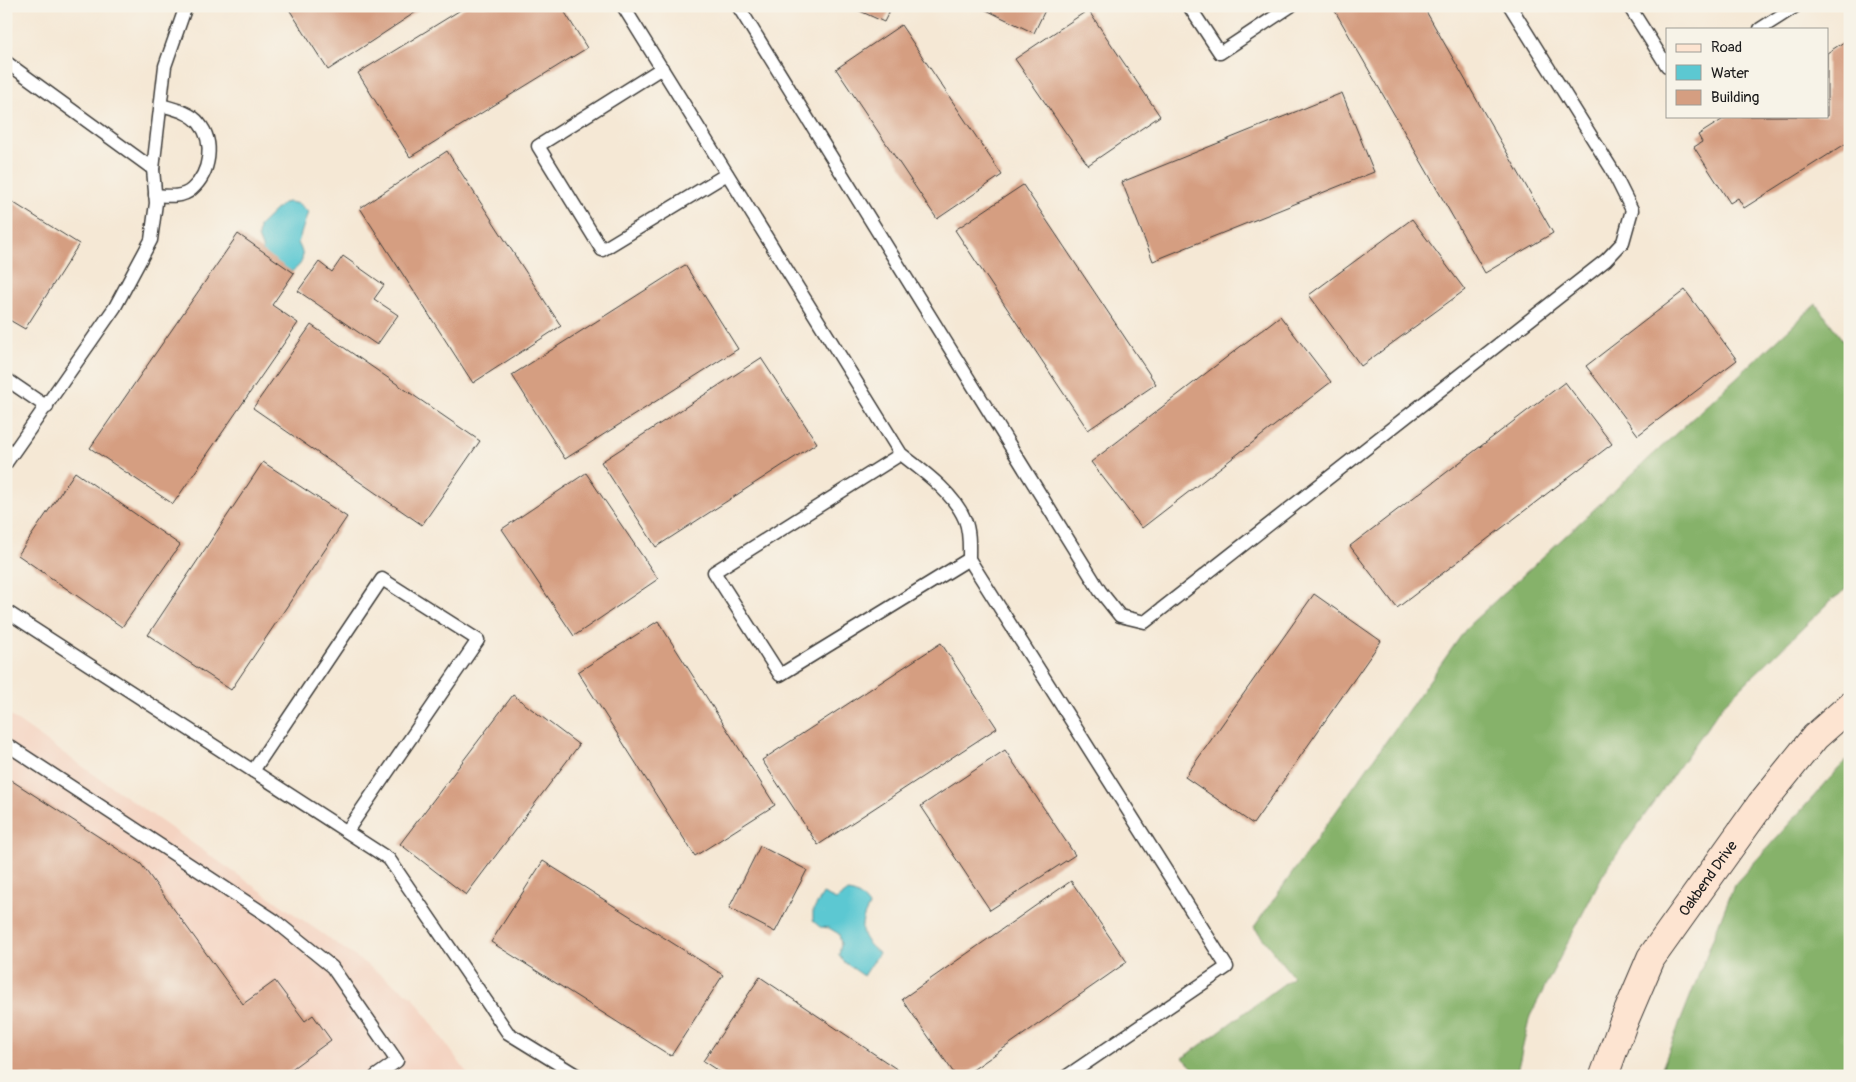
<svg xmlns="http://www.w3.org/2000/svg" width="1856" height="1082" viewBox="0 0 1856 1082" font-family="Pangolin,sans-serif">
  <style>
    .built { fill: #f4d3c1 }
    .forest { fill: #86b26b; stroke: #516744 }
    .water { fill: #5cc8d2; stroke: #3c7277 }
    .building { fill: #d59e81 }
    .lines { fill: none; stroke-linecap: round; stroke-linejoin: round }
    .lane-casing { stroke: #3d3b38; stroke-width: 15 }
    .secondary-casing { stroke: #3d3b38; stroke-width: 30 }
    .lane { stroke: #fff; stroke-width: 12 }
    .secondary { stroke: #fde4d1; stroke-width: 28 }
    .labels { text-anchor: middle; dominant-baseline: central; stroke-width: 4; stroke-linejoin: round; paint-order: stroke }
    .street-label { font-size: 15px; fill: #1c1c1c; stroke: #f7f3e8 }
  </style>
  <rect width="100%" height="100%" fill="#f7f3e8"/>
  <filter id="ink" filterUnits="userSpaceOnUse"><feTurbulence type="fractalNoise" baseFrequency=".02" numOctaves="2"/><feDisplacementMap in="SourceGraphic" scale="10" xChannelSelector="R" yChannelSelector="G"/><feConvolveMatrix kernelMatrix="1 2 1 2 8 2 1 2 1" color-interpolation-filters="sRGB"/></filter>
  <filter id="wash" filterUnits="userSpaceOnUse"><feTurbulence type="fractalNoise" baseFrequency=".0096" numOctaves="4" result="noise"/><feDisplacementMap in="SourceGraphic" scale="20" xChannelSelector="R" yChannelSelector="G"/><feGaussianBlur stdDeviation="1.12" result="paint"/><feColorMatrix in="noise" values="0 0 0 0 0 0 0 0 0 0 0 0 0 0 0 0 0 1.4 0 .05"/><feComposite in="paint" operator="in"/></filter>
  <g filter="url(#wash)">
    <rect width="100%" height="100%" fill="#f5e8d5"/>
    <!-- built -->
    <polygon class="built" points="6,713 413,997 469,1076 6,1076"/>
    <!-- forest -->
    <g class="forest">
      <polygon points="1816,304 1850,350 1850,587 1833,599 1723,705 1603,874 1530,1016 1516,1076 1201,1076 1183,1058 1293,977 1254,927 1468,626"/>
      <polygon points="1850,756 1850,1076 1659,1076 1734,885"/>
    </g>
    <!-- water -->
    <g class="water">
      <path d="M 289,202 L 299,204 L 308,212 L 298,243 C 307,259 302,266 287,274 L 263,255 L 262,247 L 258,237 L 259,226 L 283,203 Z"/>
      <path d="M 847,892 C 858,893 862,897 869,906 C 857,928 860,938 879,953 L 864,976 L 844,962 L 839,955 L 841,944 L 839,934 L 829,928 L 820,927 L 813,921 L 813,911 L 823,894 L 836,900 Z"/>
    </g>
    <g id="blocks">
      <!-- building -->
      <g class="building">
        <polygon points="287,6 425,6 328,70"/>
        <polygon points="467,6 561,6 587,48 410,157 358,73"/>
        <polygon points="849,6 892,6 884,22"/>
        <polygon points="978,6 1047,6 1034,33"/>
        <polygon points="1343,6 1423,6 1553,233 1485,273 1335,11"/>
        <polygon points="1088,10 1160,116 1088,165 1015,59"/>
        <polygon points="901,25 1002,175 937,219 836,69"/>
        <polygon points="1850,38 1850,141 1744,208 1738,198 1730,203 1694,147 1702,142 1698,135 1728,116 1827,116 1827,53"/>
        <polygon points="1342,93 1374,172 1153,261 1122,182"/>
        <polygon points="447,151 561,326 473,383 360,208"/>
        <polygon points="1023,185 1156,384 1088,430 955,230"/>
        <polygon points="6,198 79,244 25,329 6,318"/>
        <polygon points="1412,219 1465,290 1361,366 1309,295"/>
        <polygon points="238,234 294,273 272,305 298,323 173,504 90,448"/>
        <polygon points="343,256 384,285 374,299 398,315 377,345 298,291 319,262 332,272"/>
        <polygon points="685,265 738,349 565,459 512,375"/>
        <polygon points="1685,290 1737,360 1638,435 1586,366"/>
        <polygon points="1280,316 1331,382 1142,528 1091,462"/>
        <polygon points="311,325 480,441 422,525 253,408"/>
        <polygon points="761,358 817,443 656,547 601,462"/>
        <polygon points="1565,382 1612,444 1397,608 1350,546"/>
        <polygon points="263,462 347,517 231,690 148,635"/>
        <polygon points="75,472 180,545 122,627 18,555"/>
        <polygon points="586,473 658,579 574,636 502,529"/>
        <polygon points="1314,594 1381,641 1253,824 1185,777"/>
        <polygon points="658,621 775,805 695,856 578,672"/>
        <polygon points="941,643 997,728 818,845 762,760"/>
        <polygon points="513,695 579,745 466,895 400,844"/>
        <polygon points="1005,750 1075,855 990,910 921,806"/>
        <polygon points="6,777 141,864 243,1004 275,981 305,1021 313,1015 331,1040 282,1076 6,1076"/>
        <polygon points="760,846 807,870 775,932 729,908"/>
        <polygon points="543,861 723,975 671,1056 491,942"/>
        <polygon points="1071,881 1127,962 964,1076 956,1076 902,999"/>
        <polygon points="760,977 907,1076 726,1076 703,1061"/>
      </g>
    </g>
  </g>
  <g filter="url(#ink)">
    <use href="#blocks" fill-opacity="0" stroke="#3d3b38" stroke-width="1"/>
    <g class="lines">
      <!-- lane casing -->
      <g class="lane-casing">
        <g id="lane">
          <path d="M 623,6 L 901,454 C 923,471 954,493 965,520 C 970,532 969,546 969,559 L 1227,967 L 1067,1076"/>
          <polyline points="738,6 1100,591 1120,616 1145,622 1606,260 1623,242 1632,210 1611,168 1510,6"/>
          <polyline points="1189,6 1220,53 1291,6"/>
          <polyline points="1629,6 1667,66"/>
          <polyline points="1760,29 1796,6"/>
          <polyline points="6,62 153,169 165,66 186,6"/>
          <polyline points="662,68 538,146 602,250 727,174"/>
          <path d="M 155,195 C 167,196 183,198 192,189 C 210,173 215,142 199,123 C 190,112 174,109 161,105"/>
          <polyline points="6,379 47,407"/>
          <polyline points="901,454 714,572 780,675 969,559"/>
          <polyline points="6,463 115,307 151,240 156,203 153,169"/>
          <polyline points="6,611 389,859 508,1033 578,1076"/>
          <polyline points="6,744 274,920 332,967 397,1061 376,1076"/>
          <polyline points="253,771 382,579 478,640 347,831"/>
        </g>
      </g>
      <!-- secondary casing -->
      <g class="secondary-casing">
        <g id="secondary">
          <path id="s1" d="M 1604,1076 L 1622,1026 L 1651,958 L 1761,804 L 1815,737 L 1850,706"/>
        </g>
      </g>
      <!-- lane -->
      <use href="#lane" class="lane"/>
      <!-- secondary -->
      <use href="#secondary" class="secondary"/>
    </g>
  </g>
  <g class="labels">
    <!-- street labels -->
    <g class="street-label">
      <text stroke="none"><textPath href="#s1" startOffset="225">Oakbend Drive</textPath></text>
    </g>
  </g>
  <!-- margin -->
  <rect width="1856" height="1082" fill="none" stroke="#f7f3e8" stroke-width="25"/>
  <!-- legend -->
  <rect x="1666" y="28" width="162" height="90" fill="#f7f3e8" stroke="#9f9d96"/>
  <rect x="1676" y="44" width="25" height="8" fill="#fde4d1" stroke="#9f9d96"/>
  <text x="1711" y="52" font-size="15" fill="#1c1c1c">Road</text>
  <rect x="1676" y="65" width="25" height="15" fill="#5cc8d2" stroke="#9f9d96"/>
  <text x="1711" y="78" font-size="15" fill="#1c1c1c">Water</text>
  <rect x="1676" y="90" width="25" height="15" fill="#d59e81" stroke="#9f9d96"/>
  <text x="1711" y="102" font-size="15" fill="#1c1c1c">Building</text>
</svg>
